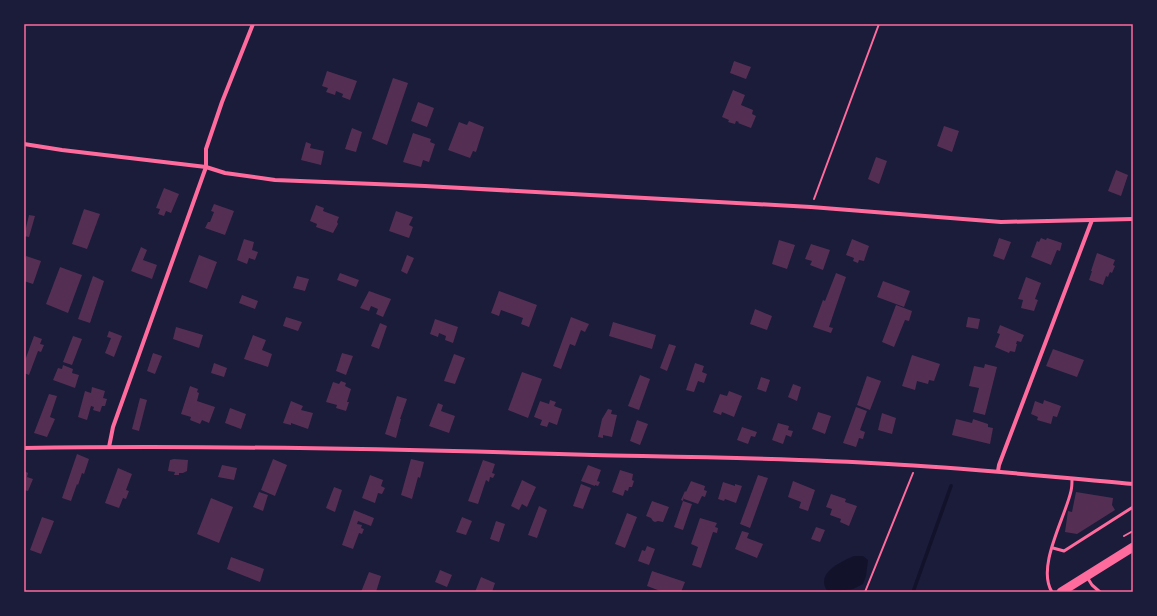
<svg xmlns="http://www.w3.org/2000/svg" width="1157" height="616" viewBox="0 0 1157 616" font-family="'Roboto Condensed',sans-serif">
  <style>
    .water { fill: #12122b }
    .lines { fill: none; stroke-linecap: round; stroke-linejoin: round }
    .stream { stroke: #12122b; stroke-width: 3.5 }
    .building { fill: #542f53 }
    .path { stroke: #ff6b9d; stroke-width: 2 }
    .service { stroke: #ff6b9d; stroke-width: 3 }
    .minor { stroke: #ff6b9d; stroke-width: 4 }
    .trunk { stroke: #ff6b9d; stroke-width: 9 }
    .neatline { fill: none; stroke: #ff6b9d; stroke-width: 1.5 }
  </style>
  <rect width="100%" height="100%" fill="#1b1b3a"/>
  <!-- water -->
  <path class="water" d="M 854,556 L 863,556 L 868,560 L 866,576 L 863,584 L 853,589 L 828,592 C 814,574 840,562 854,556 Z"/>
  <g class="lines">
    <!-- stream -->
    <polyline class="stream" points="913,592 951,486"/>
  </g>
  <!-- building -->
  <g class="building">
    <polygon points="734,61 751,67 746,79 730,73"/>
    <polygon points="327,71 357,81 350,100 342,97 343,94 336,91 335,95 326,92 328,88 322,86"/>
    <polygon points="393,78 408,83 387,145 372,139"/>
    <polygon points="733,90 745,95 741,105 753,110 752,114 756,116 751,128 738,123 739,122 736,121 735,124 728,122 729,120 722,117"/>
    <polygon points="418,102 434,108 427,127 411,121"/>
    <polygon points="469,121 484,127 476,152 473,151 470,158 448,150 459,122 467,125"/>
    <polygon points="944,126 959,131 952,152 937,146"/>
    <polygon points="352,128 362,132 356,152 345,149"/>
    <polygon points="413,133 431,139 430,142 435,144 429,162 423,160 421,167 403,162"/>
    <polygon points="306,142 311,144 310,148 324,151 321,165 301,160"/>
    <polygon points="876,157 887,161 879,184 868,179"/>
    <polygon points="1116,170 1128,175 1121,196 1108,191"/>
    <polygon points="164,188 179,194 171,213 166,211 164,216 158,214 160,209 156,208"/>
    <polygon points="214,204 234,211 225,235 205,228 208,222 210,222 214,212 211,211"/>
    <polygon points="316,205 324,208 323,211 339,217 337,222 338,224 333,233 316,227 317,224 310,221"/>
    <polygon points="84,209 100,214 87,249 72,244"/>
    <polygon points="396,211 413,217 409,225 413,227 409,238 389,231"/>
    <polygon points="29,215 35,216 29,237 24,236"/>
    <polygon points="999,238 1011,242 1004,260 993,256"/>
    <polygon points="1041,238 1046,240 1047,238 1062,243 1060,251 1057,250 1051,265 1031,257 1037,241 1039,242"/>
    <polygon points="244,239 254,242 252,250 258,252 255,260 249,258 247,264 237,260"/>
    <polygon points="852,239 869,246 864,261 859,260 858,263 853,261 854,258 846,255"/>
    <polygon points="779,240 795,245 787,269 772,264"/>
    <polygon points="811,244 830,250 823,270 810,265 812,261 805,259"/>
    <polygon points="141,247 147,250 143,260 157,265 152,279 131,271"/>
    <polygon points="1097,253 1115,260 1113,265 1115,266 1112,273 1110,272 1108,277 1106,276 1103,285 1089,280 1092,271 1091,271"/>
    <polygon points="199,255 217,262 207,289 189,282"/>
    <polygon points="407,255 414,258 407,274 401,271"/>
    <polygon points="26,256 41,261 33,284 24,281 24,263"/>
    <polygon points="60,267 82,275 68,313 46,304"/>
    <polygon points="340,273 359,280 356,287 337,280"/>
    <polygon points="836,273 846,277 829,327 833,328 831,333 813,327 823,300 825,301"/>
    <polygon points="93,276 104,281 90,323 78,319"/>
    <polygon points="297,276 309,279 305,291 293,288"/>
    <polygon points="1026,277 1041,283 1035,299 1038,300 1034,311 1021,308 1023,300 1018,299"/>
    <polygon points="883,281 910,291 904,307 877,297"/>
    <polygon points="369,291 391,299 383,317 376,314 378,309 371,306 369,311 360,308"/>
    <polygon points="499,291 537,305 529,327 521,324 523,318 501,310 499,316 491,313"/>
    <polygon points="242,295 258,301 255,309 239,303"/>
    <polygon points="896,305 912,311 909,321 905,320 894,347 882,342"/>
    <polygon points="755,309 772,316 767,330 750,324"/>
    <polygon points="286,317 302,322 298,331 283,326"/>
    <polygon points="571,317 589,324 585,332 581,330 575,346 570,344 561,369 553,366"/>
    <polygon points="968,317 980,319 978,329 966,327"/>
    <polygon points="435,319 458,327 453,343 445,340 446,336 439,333 438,337 430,334"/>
    <polygon points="613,322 656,335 652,349 609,336"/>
    <polygon points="380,323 387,326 379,349 371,346"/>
    <polygon points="1000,325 1024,335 1021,342 1017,341 1016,344 1017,344 1015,352 1010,351 1009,353 995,347 1000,334 997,333"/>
    <polygon points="176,327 203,335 199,348 173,339"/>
    <polygon points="109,331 122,336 114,357 105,353 111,338 107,337"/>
    <polygon points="253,335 266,340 262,350 272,354 268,367 244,359"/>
    <polygon points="34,336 42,339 40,344 44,345 41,352 38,351 29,375 24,373 24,363"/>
    <polygon points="73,336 82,339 72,365 63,362"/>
    <polygon points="669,344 676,346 667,371 660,368"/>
    <polygon points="1053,349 1084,360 1077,377 1046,366"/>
    <polygon points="153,353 162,356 155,374 147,371"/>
    <polygon points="342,353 353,356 346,375 336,371"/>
    <polygon points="454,354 465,358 455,384 444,381"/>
    <polygon points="912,355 940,364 934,381 929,380 928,384 917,381 915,390 902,386"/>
    <polygon points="214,363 227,368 224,377 211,373"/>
    <polygon points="695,363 704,366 702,372 707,374 704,383 698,381 694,392 686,390"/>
    <polygon points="985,364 997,367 985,415 973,412 979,388 969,386 974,366 984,368"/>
    <polygon points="63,365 73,369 72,373 79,375 75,388 53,380 58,368 62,369"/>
    <polygon points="522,372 542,379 528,418 508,410"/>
    <polygon points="640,375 650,379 639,410 628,406"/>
    <polygon points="867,376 881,381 870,410 857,405"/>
    <polygon points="761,377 770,380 766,392 757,389"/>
    <polygon points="341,381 346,383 345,386 351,389 347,402 349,402 346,411 336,408 337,405 326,402 333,382 339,384"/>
    <polygon points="793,384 801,387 797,401 788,397"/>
    <polygon points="190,386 198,389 197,392 199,393 197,401 215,407 209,423 202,420 200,424 190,420 191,417 181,414"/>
    <polygon points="92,387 105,391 103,398 107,399 105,406 102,406 100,412 93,410 94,407 91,406 87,420 78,417 85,391 91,393"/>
    <polygon points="729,391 742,396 734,417 722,412 721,415 713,412 720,394 727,396"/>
    <polygon points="49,394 57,396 50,417 55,419 47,437 34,433"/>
    <polygon points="397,396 407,399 400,419 401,419 396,438 385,434"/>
    <polygon points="140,398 147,400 139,431 132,429"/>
    <polygon points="550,400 556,402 554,406 562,409 557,425 549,422 547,427 540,425 542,420 534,417 540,401 549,404"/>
    <polygon points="1044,400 1061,406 1057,417 1053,416 1051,424 1037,420 1038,417 1031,414 1035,401 1043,404"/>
    <polygon points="291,401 303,406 301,410 313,413 308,429 291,423 291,425 283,423"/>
    <polygon points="438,403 443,405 441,411 455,416 449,433 429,426"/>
    <polygon points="856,407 867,411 860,430 865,432 863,439 859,438 856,447 843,443"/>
    <polygon points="230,408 246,414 241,429 225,423"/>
    <polygon points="608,409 612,410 611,414 617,415 612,437 603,435 603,438 598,437 602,419"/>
    <polygon points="818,412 831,416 825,434 812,429"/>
    <polygon points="882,413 896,418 892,434 878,430"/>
    <polygon points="956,419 972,423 973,419 988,424 988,427 993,428 990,444 952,435"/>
    <polygon points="637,420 648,424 640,445 630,441"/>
    <polygon points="778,423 789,426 788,430 793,431 791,437 786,435 783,444 772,440"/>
    <polygon points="742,427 757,432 755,437 751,436 748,444 737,440"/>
    <polygon points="77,454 89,459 84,474 82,473 78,485 77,484 71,501 62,498"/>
    <polygon points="174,459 188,460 187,471 183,473 179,473 179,475 174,475 175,472 168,471 170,460"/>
    <polygon points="273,459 287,465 275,496 261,490"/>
    <polygon points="411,459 424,462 420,478 418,477 412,499 401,495"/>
    <polygon points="483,460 495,464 492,473 495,474 493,478 490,477 489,482 486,480 478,504 468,501"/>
    <polygon points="222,465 237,468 234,480 218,477"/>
    <polygon points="588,465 601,470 597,481 600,482 598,486 595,485 595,486 581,481"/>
    <polygon points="118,468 132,474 126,490 129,491 126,499 123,498 119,508 105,503"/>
    <polygon points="620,470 633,474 632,480 634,481 632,487 629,487 628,491 625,490 623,496 612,492"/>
    <polygon points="24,471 28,473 27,477 33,479 28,491 24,490"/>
    <polygon points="370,475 383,480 381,486 385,488 382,494 378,493 375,503 362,498"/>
    <polygon points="758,475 768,478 750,528 740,524"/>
    <polygon points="522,480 536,487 527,507 522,504 519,510 511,506"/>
    <polygon points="691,481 705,486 704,490 707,491 705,497 702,496 698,504 684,499 684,497 683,501 681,500 685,491 686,492"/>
    <polygon points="793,481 815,490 808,511 799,508 801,502 788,497"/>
    <polygon points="723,482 735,486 735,484 742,486 736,503 725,499 724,501 718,499"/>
    <polygon points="581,484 591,488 583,509 573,506"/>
    <polygon points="334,487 342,490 335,512 326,508"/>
    <polygon points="259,492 268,495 263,511 253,507"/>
    <polygon points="1076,492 1113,498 1112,505 1115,510 1077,534 1065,532 1068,511 1072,512"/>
    <polygon points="831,494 846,499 845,502 857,506 849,526 840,522 841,519 830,515 832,509 826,507"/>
    <polygon points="211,498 233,507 219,543 197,534"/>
    <polygon points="652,501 669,507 663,522 658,521 655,522 653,521 651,518 646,516"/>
    <polygon points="683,501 692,504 683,530 674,527"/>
    <polygon points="539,506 547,510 537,538 528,535"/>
    <polygon points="354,510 374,518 371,526 358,521 357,524 362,525 361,528 364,529 362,534 359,533 353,549 342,545"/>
    <polygon points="627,513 637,517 625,548 615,544"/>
    <polygon points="42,517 54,521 41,554 30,550"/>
    <polygon points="462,517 472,521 466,535 456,532"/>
    <polygon points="700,518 717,523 715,527 718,528 717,533 713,532 701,568 692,565 698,547 691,544"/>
    <polygon points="496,521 505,524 499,542 490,539"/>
    <polygon points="816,527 825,530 820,542 811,539"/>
    <polygon points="742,531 749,533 747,538 763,544 757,558 735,549"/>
    <polygon points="647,546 655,549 649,565 638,561 642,550 645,551"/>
    <polygon points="231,557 264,569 260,582 227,569"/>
    <polygon points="440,570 452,575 447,587 435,582"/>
    <polygon points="652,571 685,582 681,592 663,592 647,586"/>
    <polygon points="369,572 381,576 376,592 361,592"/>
    <polygon points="481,577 495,583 492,592 475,592"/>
  </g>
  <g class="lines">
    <!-- path -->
    <g class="path">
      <polyline points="814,199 879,24"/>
      <polyline points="1124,536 1133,531"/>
      <polyline points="865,592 913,473"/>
    </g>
    <!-- service -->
    <g class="service">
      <polyline points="1053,548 1064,551 1133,507"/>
      <polyline points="1087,577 1092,585 1100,592"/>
      <path d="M 1052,592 C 1036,567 1065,518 1071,491 C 1072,487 1072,483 1072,479"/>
    </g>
    <!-- minor -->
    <g class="minor">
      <polyline points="24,144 62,150 206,167 225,173 275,180 425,186 811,207 1001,222 1133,219"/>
      <polyline points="109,447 113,427 206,167 206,149 222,102 253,24"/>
      <path d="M 24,448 C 214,445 403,449 593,455 C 691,457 790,458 888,464 C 970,468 1051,477 1133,484"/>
      <polyline points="998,471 999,465 1092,220"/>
    </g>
    <!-- trunk -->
    <polyline class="trunk" points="1061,592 1133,547"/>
  </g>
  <!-- border -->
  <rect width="1157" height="616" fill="none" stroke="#1b1b3a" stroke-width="50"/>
  <rect x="25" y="25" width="1107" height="566" class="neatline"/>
</svg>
